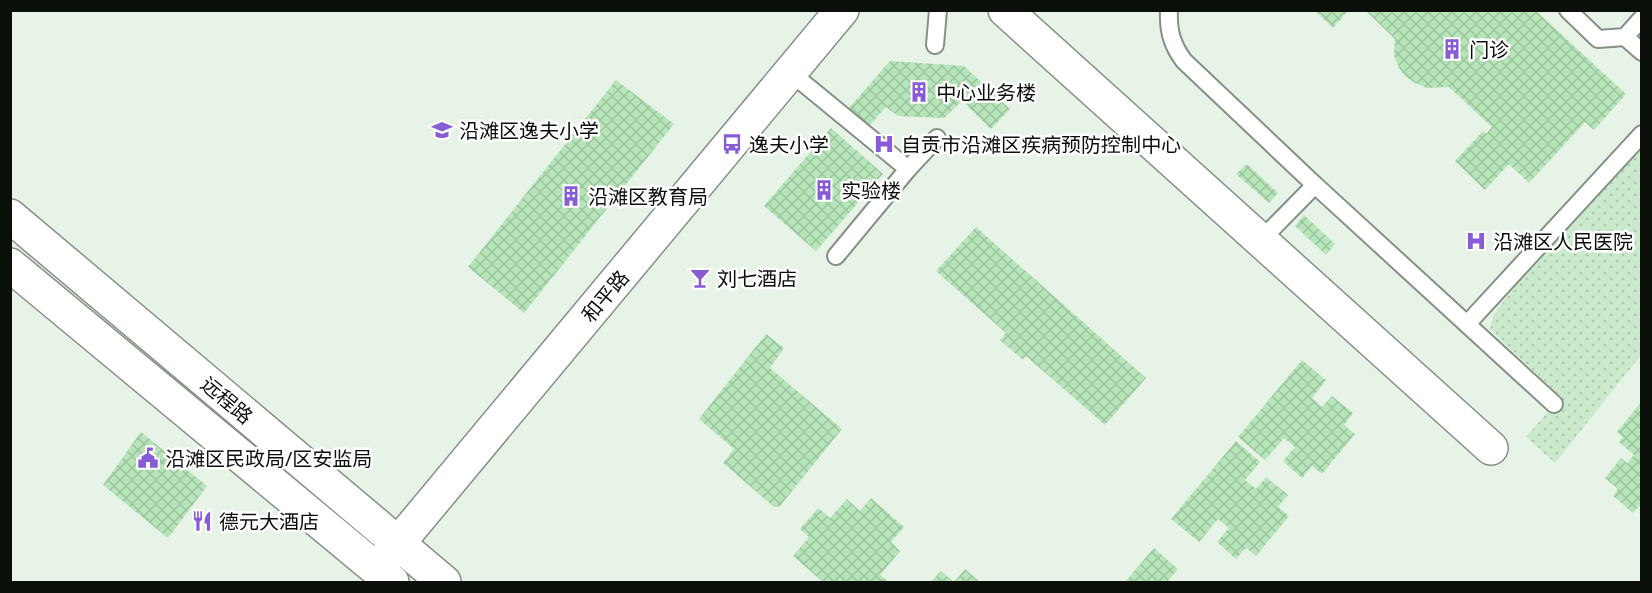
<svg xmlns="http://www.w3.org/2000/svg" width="1652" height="593" viewBox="0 0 1652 593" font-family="'Open Sans','Noto Sans SC',sans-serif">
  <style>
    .grass { fill: url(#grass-dots) }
    .building { fill: url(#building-cross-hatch) }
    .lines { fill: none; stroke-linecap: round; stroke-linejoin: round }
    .service-casing { stroke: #859185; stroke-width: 20 }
    .minor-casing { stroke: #859185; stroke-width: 36 }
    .secondary-casing { stroke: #859185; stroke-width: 36 }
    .service { stroke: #fff; stroke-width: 16 }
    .minor { stroke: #fff; stroke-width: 33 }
    .secondary { stroke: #fff; stroke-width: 33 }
    .labels { text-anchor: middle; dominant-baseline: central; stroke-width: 5; stroke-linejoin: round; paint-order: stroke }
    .poi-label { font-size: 20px; fill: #0a0f0a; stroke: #fff; text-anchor: start }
    .street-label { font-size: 20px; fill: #0a0f0a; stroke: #fff }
  </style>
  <defs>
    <pattern id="grass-dots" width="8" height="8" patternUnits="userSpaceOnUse" patternTransform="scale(1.5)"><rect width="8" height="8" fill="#cbeacd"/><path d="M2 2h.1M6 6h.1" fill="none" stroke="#adc8af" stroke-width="1.8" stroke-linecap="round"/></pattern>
    <pattern id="building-cross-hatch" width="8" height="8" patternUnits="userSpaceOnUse" patternTransform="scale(1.5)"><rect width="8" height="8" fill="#b6e5b9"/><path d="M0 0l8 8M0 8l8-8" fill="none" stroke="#9bc39e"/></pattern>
  </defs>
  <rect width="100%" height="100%" fill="#e6f3e6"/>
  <!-- grass -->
  <polygon class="grass" points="1641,148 1641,355 1555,463 1526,437 1561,397 1490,329 1493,316 1508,295"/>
  <!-- building -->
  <g class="building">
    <polygon points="1314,10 1349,10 1333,28"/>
    <polygon points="1365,10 1535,10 1626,94 1594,130 1585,122 1529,183 1509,164 1485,190 1455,161 1483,131 1486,134 1492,127 1449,87 1427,88 1415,83 1405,76 1399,68 1394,55 1395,39"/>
    <polygon points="890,61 964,66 1010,109 991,129 962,101 944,118 898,116 886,107 869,126 849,108"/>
    <polygon points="616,80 674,124 524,313 468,267"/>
    <polygon points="831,128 883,174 816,251 764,206"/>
    <polygon points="1247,164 1278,193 1269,203 1236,174"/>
    <polygon points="1304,215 1335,244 1326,255 1295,226"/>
    <polygon points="976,227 1146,378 1105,425 1026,356 1023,360 1000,340 1006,333 936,271"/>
    <polygon points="766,334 784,348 770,368 842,429 780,506 774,507 723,463 734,449 699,419"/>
    <polygon points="1302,360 1326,380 1312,398 1322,407 1332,396 1353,413 1344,425 1355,434 1322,474 1312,466 1302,478 1283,461 1295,447 1284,438 1265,460 1238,437"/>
    <polygon points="1642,401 1642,456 1639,459 1642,460 1642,508 1639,506 1633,513 1613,496 1618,489 1605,478 1621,458 1627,463 1634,455 1619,442 1623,437 1617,432"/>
    <polygon points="141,432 207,486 168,538 103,485"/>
    <polygon points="1236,441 1260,462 1245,480 1256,489 1266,477 1288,495 1278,507 1289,516 1256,556 1246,548 1236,559 1217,542 1229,528 1218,519 1199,542 1171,519"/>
    <polygon points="871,498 904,527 891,542 900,551 880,575 889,582 823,582 793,556 809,537 800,529 818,508 830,518 847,499 860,511"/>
    <polygon points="1154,548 1178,569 1167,582 1125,582"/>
    <polygon points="965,569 980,582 954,582"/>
    <polygon points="941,571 954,582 931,582"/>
  </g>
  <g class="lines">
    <!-- service casing -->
    <g class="service-casing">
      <g id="service">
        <path d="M 1169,10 C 1168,31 1172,45 1184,61 L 1315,185 L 1260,241"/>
        <polyline points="1568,10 1598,39 1625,37 1642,18"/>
        <polyline points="1625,37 1642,52"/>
        <polyline points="935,45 938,10"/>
        <polyline points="791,73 908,169 836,256"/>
        <polyline points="908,169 937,138"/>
        <polyline points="1315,185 1554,404"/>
        <polyline points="1467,324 1642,134"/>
      </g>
    </g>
    <!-- minor casing -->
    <g class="minor-casing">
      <g id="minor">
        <polyline points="1005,10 1491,448"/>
        <polyline points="380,565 842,10"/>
      </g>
    </g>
    <!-- secondary casing -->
    <g class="secondary-casing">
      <g id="secondary">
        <polyline points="10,216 444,582"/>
        <polyline points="10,265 392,582"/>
      </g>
    </g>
    <!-- service -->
    <use href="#service" class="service"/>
    <!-- minor -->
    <use href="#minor" class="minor"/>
    <!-- secondary -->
    <use href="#secondary" class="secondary"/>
  </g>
  <!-- icons -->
  <defs>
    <g id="building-bare" transform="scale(1.62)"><path d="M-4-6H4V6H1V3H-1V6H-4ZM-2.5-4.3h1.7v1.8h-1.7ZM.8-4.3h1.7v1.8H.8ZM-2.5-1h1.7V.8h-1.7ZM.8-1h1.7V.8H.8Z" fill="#875cd6" stroke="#fff" stroke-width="2.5" paint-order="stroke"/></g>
    <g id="school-bare" transform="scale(1.62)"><path d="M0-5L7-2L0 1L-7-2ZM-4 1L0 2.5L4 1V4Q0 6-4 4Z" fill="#875cd6" stroke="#fff" stroke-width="2.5" paint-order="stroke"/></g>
    <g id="bus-bare" transform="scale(1.62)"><path d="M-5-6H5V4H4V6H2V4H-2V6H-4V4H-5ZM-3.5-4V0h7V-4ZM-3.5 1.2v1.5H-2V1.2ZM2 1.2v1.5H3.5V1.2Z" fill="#875cd6" stroke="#fff" stroke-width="2.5" paint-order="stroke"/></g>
    <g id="hospital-bare" transform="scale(1.62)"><path d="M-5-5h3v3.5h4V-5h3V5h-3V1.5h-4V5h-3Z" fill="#875cd6" stroke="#fff" stroke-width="2.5" paint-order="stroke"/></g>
    <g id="bar-bare" transform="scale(1.62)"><path d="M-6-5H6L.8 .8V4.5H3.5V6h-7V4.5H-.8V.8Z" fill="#875cd6" stroke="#fff" stroke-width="2.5" paint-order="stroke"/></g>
    <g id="civic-bare" transform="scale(1.62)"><path d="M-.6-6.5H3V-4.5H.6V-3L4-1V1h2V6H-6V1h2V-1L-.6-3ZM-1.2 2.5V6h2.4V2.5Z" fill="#875cd6" stroke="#fff" stroke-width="2.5" paint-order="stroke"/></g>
    <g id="restaurant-bare" transform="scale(1.62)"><path d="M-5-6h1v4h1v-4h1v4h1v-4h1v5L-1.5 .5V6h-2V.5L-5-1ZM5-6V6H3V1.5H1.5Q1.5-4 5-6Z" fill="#875cd6" stroke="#fff" stroke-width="2.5" paint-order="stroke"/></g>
  </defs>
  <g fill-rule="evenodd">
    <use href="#building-bare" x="1452" y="49"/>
    <use href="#building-bare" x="919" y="92"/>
    <use href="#school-bare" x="442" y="130"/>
    <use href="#bus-bare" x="732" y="144"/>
    <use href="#hospital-bare" x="884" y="144"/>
    <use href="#building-bare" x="824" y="190"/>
    <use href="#building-bare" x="571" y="196"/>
    <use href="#hospital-bare" x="1476" y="241"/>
    <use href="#bar-bare" x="700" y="278"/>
    <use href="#civic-bare" x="148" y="458"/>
    <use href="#restaurant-bare" x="202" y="521"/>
  </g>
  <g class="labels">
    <!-- poi labels -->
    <g class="poi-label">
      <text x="1469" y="49">门诊</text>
      <text x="936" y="92">中心业务楼</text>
      <text x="459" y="130">沿滩区逸夫小学</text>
      <text x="749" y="144">逸夫小学</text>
      <text x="901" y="144">自贡市沿滩区疾病预防控制中心</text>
      <text x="841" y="190">实验楼</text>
      <text x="588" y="196">沿滩区教育局</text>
      <text x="1493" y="241">沿滩区人民医院</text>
      <text x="717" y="278">刘七酒店</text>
      <text x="165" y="458">沿滩区民政局/区安监局</text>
      <text x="219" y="521">德元大酒店</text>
    </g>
    <!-- street labels -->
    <g class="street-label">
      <text transform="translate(605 296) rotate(-50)">和平路</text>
      <text transform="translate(227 400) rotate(40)">远程路</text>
    </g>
  </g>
  <!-- border -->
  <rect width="1652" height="593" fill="none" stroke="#0a0f0a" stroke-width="24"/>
</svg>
